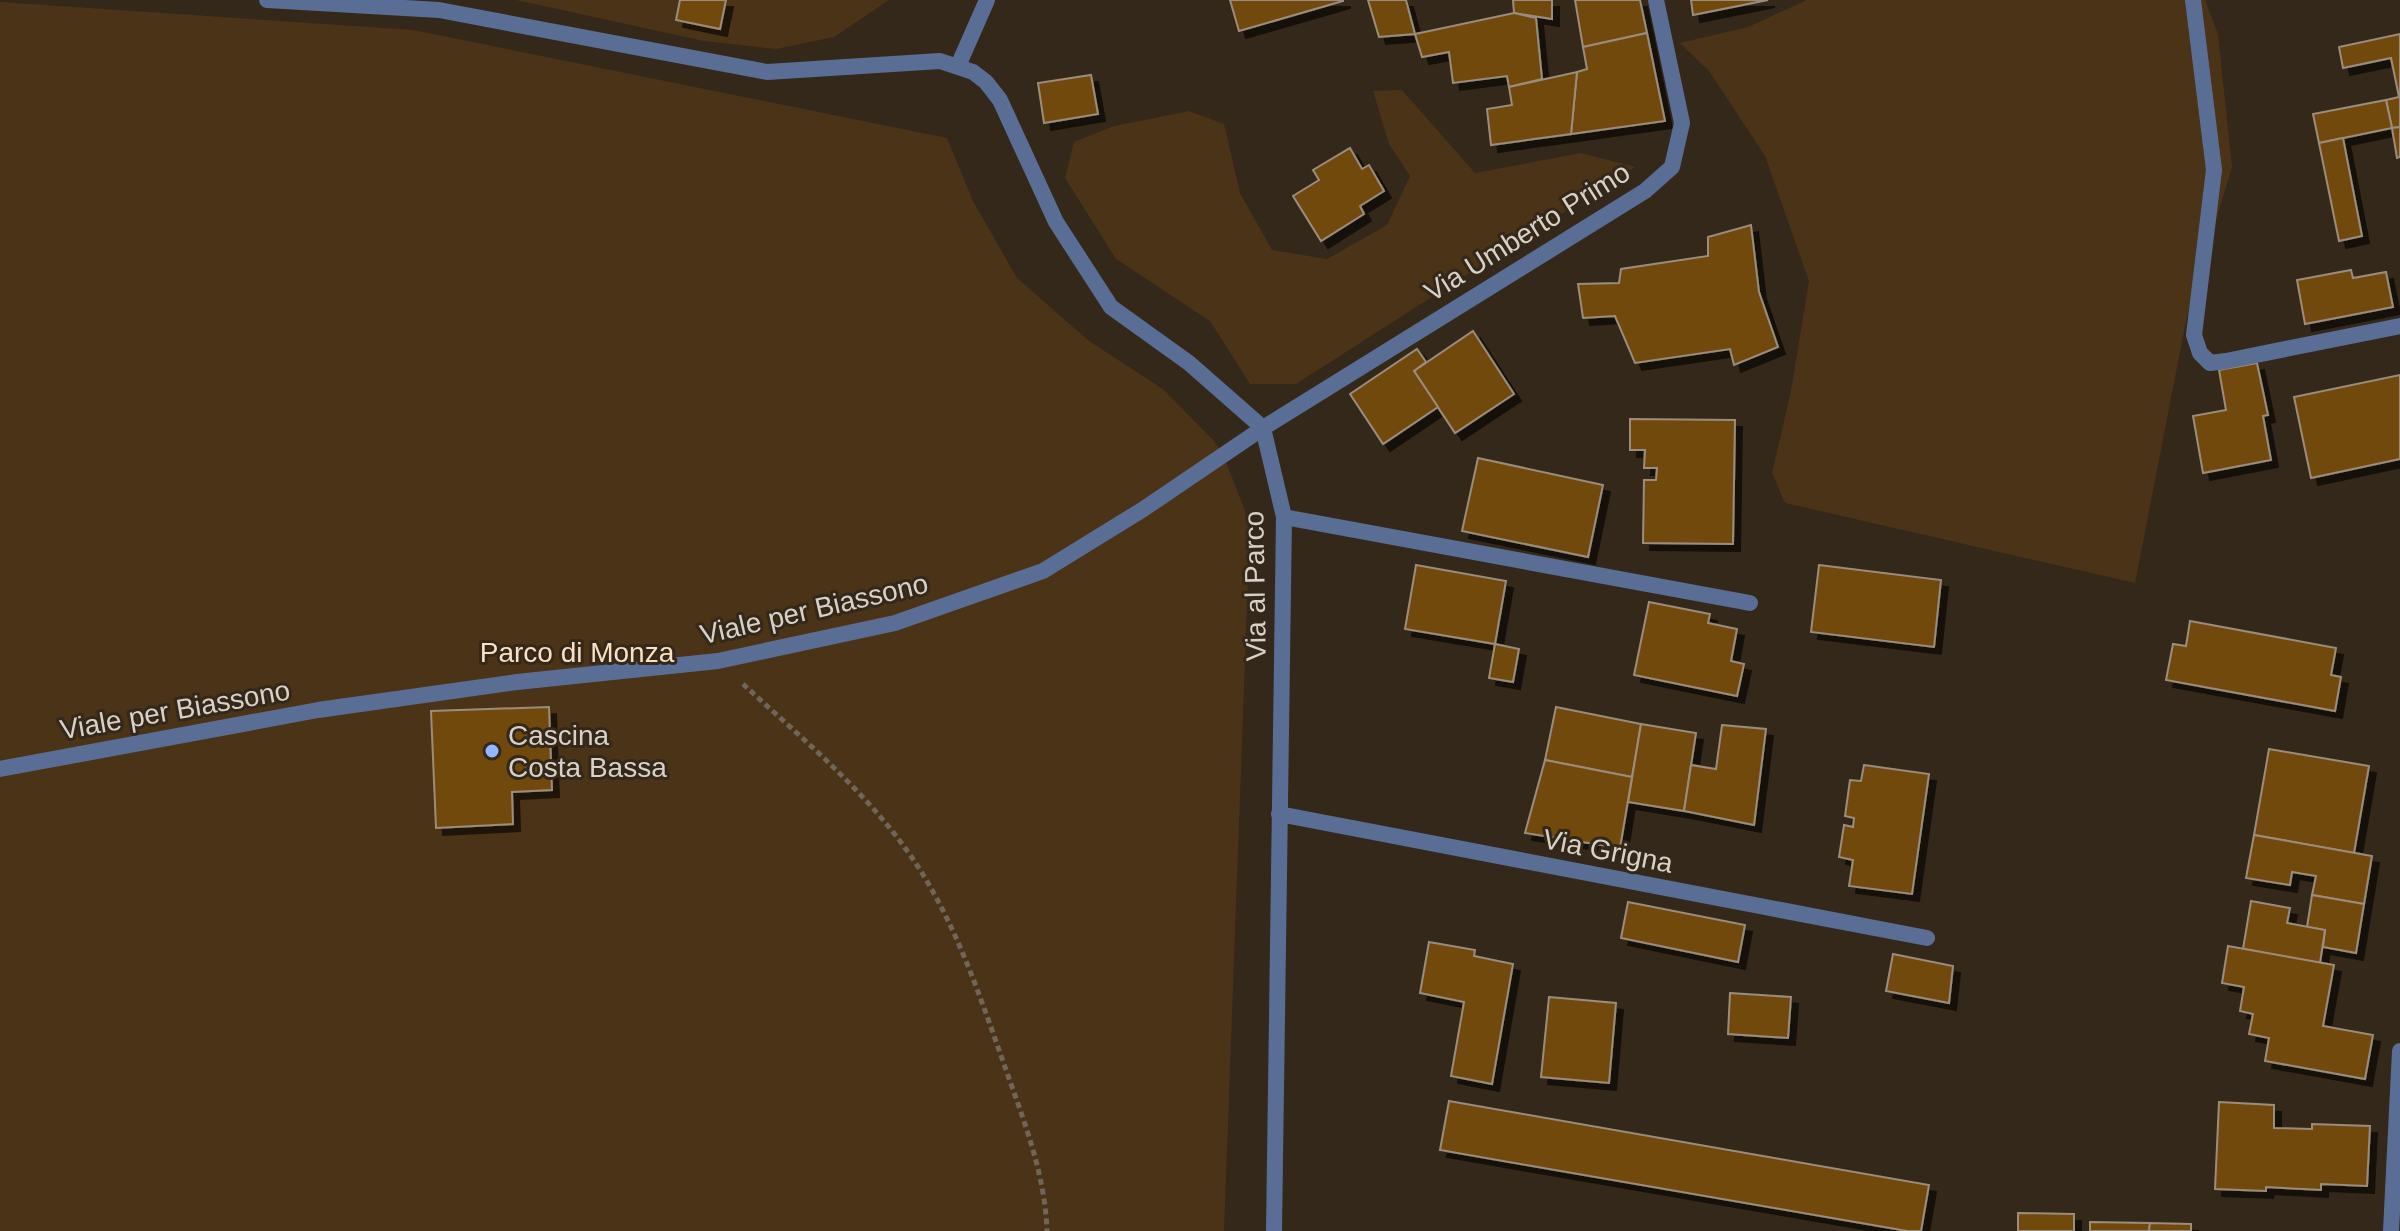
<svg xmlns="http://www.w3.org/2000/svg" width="2400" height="1231" viewBox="0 0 2400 1231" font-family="Helvetica,sans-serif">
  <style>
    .green { fill: #4b3317 }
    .building { fill: #724911; stroke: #9b8c7c; stroke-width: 2; filter: url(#shadow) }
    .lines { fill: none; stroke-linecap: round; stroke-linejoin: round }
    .path { stroke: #706559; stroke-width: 5; stroke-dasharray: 6 4; stroke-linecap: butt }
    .service { stroke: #5a6e95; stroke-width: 16 }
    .minor { stroke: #5a6e95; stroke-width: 16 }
    .tertiary { stroke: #5a6e95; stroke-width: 16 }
    .poi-dot { fill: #93b7fd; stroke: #34281a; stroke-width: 3 }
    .labels { text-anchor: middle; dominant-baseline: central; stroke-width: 6; stroke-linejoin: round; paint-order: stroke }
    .street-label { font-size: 28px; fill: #d9d1c8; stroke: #34281a }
    .park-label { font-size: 28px; fill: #f9dfc3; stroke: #34281a }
    .poi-label { font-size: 28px; fill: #d9d1c8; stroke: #34281a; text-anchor: start }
  </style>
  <defs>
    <filter id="shadow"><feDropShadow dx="7" dy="7" stdDeviation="0" flood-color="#0009"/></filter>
  </defs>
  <rect width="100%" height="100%" fill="#34281a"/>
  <!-- green -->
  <g class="green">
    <polygon points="516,0 889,0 834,37 776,49 704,41"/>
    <polygon points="1807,0 2205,0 2218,34 2232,167 2187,316 2135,583 1785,503 1772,473 1791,391 1809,281 1765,156 1709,71 1680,43 1748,27"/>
    <polygon points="0,2 413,30 947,138 973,201 1017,278 1089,341 1163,389 1213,440 1223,454 1250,524 1224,1231 0,1231"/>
    <polygon points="1402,90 1475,173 1581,153 1635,167 1296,384 1250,384 1210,321 1116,259 1065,178 1074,142 1114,126 1189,111 1224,124 1240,193 1272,250 1327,259 1387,225 1410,176 1389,144 1373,91"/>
  </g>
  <!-- building -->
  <g class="building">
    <polygon points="680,0 726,0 720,29 676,20"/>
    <polygon points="1230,0 1343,0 1343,1 1239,31"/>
    <polygon points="1368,0 1406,0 1415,34 1379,37"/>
    <polygon points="1513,0 1552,0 1552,19 1514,13"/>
    <polygon points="1575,0 1640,0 1647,33 1583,47"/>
    <polygon points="1691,0 1768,0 1693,15"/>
    <polygon points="1514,13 1536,18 1542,79 1509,87 1507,76 1453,83 1449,52 1422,57 1415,34"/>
    <polygon points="1647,33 1665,121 1571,134 1577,72 1587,69 1583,47"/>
    <polygon points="2400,34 2400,127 2392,128 2386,100 2399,97 2391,58 2343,68 2339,47"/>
    <polygon points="1577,72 1571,134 1491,145 1487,109 1512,105 1509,87"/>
    <polygon points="1091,75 1098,114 1044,123 1038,83"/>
    <polygon points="2386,100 2392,128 2319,143 2313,114"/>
    <polygon points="2400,127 2400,157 2397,158 2392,128"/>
    <polygon points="2343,138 2362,236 2339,241 2319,143"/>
    <polygon points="1350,148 1362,169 1369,165 1384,191 1360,206 1364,214 1321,241 1293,196 1319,180 1313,170"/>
    <polygon points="1751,225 1759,292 1778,347 1734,365 1730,349 1635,363 1615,316 1583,318 1578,284 1619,283 1621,269 1708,256 1708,237"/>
    <polygon points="2351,270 2353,278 2386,272 2393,307 2305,324 2297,280"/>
    <polygon points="1473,331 1514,394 1455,433 1414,371"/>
    <polygon points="1417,349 1426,362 1414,371 1438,407 1383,444 1350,394"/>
    <polygon points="2257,363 2268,415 2263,416 2271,460 2203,473 2193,416 2226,410 2219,370"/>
    <polygon points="2400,375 2400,459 2311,478 2294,397"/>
    <polygon points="1630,419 1735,420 1733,544 1643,543 1644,480 1656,480 1657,468 1644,468 1645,450 1630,450"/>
    <polygon points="1478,458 1603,485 1588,557 1462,531"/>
    <polygon points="1416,565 1506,581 1495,644 1405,629"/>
    <polygon points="1819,565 1941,580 1934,647 1811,632"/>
    <polygon points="1649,602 1710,614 1708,623 1737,629 1731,661 1744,664 1737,696 1634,675"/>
    <polygon points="2190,621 2336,648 2331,675 2341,677 2335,711 2166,680 2173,644 2186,646"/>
    <polygon points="1495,644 1519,649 1513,682 1489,678"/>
    <polygon points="549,707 552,790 512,792 513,824 436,828 431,711"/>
    <polygon points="1556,707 1641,724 1632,777 1545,760"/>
    <polygon points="1641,724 1696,733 1684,811 1628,802"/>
    <polygon points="1722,725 1766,729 1754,825 1684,811 1691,765 1716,769"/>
    <polygon points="2269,749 2369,766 2354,853 2254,835"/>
    <polygon points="1545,760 1632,777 1620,848 1525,833"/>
    <polygon points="1864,765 1929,774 1912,894 1849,886 1853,860 1839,857 1844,825 1853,827 1854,818 1845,816 1850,780 1861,781"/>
    <polygon points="2254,835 2372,856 2364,904 2312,895 2316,876 2292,872 2290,885 2246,878"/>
    <polygon points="2312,895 2364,904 2356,953 2323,947 2325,930 2307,927"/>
    <polygon points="2251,901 2290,908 2287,923 2325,930 2320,963 2243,949"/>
    <polygon points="1628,902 1745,925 1738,962 1621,938"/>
    <polygon points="1429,942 1475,950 1474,956 1513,964 1492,1084 1451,1076 1464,1002 1420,993"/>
    <polygon points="2228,946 2334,965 2323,1026 2373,1035 2365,1079 2265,1061 2269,1038 2249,1034 2253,1014 2240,1011 2244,987 2222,983"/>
    <polygon points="1893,954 1953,966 1949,1003 1886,991"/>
    <polygon points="1730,993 1791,997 1788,1038 1728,1034"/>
    <polygon points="1549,997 1616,1003 1609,1083 1541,1077"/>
    <polygon points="1449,1101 1929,1185 1921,1231 1907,1231 1440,1150"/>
    <polygon points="2219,1102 2274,1105 2274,1128 2312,1129 2312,1124 2370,1126 2367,1186 2321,1184 2321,1190 2266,1187 2266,1191 2215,1189"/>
    <polygon points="2018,1213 2074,1214 2074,1231 2018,1231"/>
    <polygon points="2090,1222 2150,1223 2149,1231 2090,1231"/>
    <polygon points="2150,1223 2191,1224 2191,1231 2149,1231"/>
  </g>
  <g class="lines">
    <!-- path -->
    <path class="path" d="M 743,684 C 808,744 883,805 928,883 C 962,941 983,1005 1005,1067 C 1024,1121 1045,1174 1047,1231"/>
    <!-- service -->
    <g class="service">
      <polyline points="1284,517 1750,603"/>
      <polyline points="0,769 318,710 517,682 718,661 895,623 1043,571 1142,510 1263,428"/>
      <polyline points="1279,814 1927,938"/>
    </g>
    <!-- minor -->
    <g class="minor">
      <polyline points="2193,0 2214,170 2194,335 2200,353 2210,363 2226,361 2400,326"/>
      <polyline points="958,66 987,0"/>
      <polyline points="1263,428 1645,191 1672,167 1682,123 1656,0"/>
      <polyline points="2391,1231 2400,1051"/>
    </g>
    <!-- tertiary -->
    <polyline class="tertiary" points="267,0 439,10 767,72 940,61 973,72 986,82 1000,100 1056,222 1111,307 1189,363 1263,428 1284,517 1274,1231"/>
  </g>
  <!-- markers -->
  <circle class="poi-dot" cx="492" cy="751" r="8"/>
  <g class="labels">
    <!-- street labels -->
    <g class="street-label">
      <text transform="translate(1527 232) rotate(-32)">Via Umberto Primo</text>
      <text transform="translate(1255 586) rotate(-91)">Via al Parco</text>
      <text transform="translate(814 609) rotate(-13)">Viale per Biassono</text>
      <text transform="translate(175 710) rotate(-10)">Viale per Biassono</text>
      <text transform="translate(1608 851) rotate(11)">Via Grigna</text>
    </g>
    <!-- park labels -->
    <g class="park-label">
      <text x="577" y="652">Parco di Monza</text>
    </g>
    <!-- poi labels -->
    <g class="poi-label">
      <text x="508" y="735">Cascina<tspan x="508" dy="32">Costa Bassa</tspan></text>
    </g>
  </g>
</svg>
